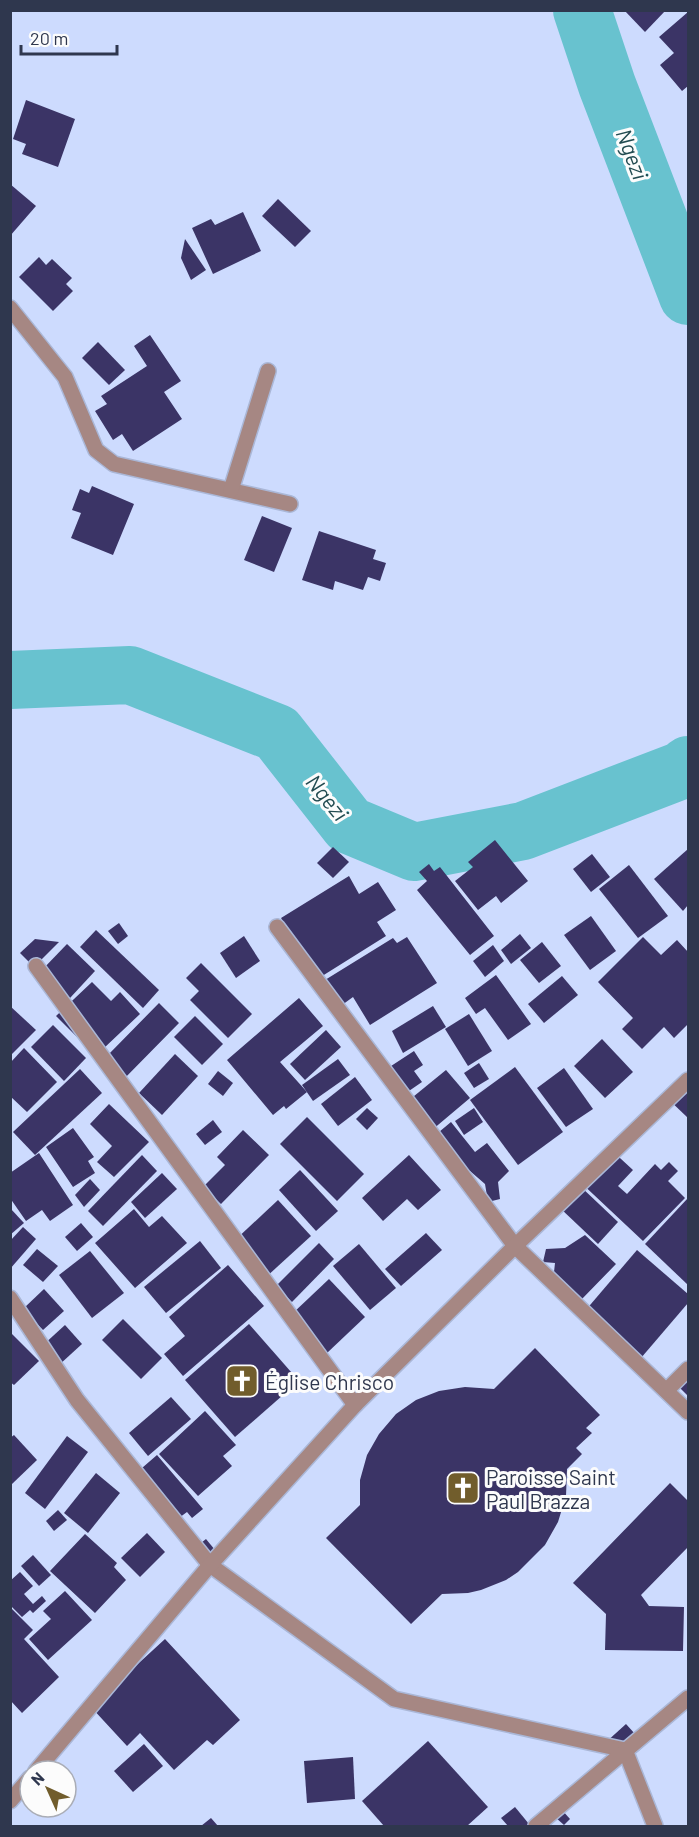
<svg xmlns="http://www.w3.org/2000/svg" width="699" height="1837" viewBox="0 0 699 1837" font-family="Barlow,sans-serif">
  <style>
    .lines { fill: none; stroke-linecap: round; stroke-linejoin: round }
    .river { stroke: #68c2cf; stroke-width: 58 }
    .building { fill: #3b3466 }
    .minor-casing { stroke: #aab7d7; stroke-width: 18 }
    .minor { stroke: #a68783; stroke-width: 15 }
    .labels { text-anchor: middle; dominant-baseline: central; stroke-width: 6; stroke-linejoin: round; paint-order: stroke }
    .poi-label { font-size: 21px; fill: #2f374e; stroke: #fcfcfc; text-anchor: start }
    .water-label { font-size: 22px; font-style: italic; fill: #224b51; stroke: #fcfcfc }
  </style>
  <rect width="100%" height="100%" fill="#cddbfe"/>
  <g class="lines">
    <!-- river -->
    <g class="river">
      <polyline points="582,10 607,85 688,296"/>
      <polyline points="10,680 130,675 277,733 349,825 414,852 523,831 682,770 688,765"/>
    </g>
  </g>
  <!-- building -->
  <g class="building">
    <polygon points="624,10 666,10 645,32"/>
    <polygon points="688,12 688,86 682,91 660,65 674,53 659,37"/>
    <polygon points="26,100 75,119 58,167 22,154 26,144 13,139"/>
    <polygon points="10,184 36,206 10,236"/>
    <polygon points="278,199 311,231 295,247 262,216"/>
    <polygon points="243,212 261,251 213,274 192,228 211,219 215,225"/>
    <polygon points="185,239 206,270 191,280 181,258"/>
    <polygon points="39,257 46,265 52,259 72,278 66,284 73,291 53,311 19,277"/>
    <polygon points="150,335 181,381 164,392 182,419 133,451 122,434 113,440 95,411 107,404 101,396 147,366 134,346"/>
    <polygon points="98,342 125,370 109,385 82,358"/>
    <polygon points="92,486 134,504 113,555 71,538 81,513 72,510 80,489 89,493"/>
    <polygon points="262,516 292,528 274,572 244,560"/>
    <polygon points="319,531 376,550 373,559 386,563 380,581 368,577 363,590 335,581 333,590 302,580"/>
    <polygon points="495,840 528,881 501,903 496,896 478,910 455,881 473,867 468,862"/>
    <polygon points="333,847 349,862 333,878 317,863"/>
    <polygon points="688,849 688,905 683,911 654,879"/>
    <polygon points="592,854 610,877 591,892 573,869"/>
    <polygon points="429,864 434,871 440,867 494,936 470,955 417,890 427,881 419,872"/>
    <polygon points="629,865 668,916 638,938 599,889"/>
    <polygon points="349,876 359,894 378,882 396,910 377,922 386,936 319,978 281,918"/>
    <polygon points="591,916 616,951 590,970 564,935"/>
    <polygon points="119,923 128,936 118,944 108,931"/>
    <polygon points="96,930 159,990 143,1008 80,947"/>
    <polygon points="520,934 531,948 511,964 501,950"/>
    <polygon points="244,936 260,961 236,978 220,953"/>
    <polygon points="407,937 437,983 370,1025 353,997 342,1005 325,980 393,938 397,943"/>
    <polygon points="643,937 661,955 677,940 688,952 688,1024 674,1038 664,1027 642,1049 622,1029 633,1018 598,982"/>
    <polygon points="35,939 59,942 34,967 20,953"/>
    <polygon points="542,942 561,966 539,983 520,960"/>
    <polygon points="67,944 95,971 70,998 41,971"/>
    <polygon points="493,945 504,961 485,977 473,961"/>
    <polygon points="201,963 252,1014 228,1038 190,1000 199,991 186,978"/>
    <polygon points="496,975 531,1024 508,1040 485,1008 476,1014 465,998"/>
    <polygon points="562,976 578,995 544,1023 528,1004"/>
    <polygon points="92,982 111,1001 120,992 140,1014 103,1049 84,1030 77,1037 56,1016"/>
    <polygon points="299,998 323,1026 280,1062 307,1092 286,1109 284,1106 273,1115 227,1060"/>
    <polygon points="159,1003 179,1023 120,1083 111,1074 118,1066 108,1055"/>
    <polygon points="10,1006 36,1030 10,1056"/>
    <polygon points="433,1006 446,1027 403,1053 392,1031"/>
    <polygon points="469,1014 492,1051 468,1066 445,1029"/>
    <polygon points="195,1016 223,1044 202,1065 174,1037"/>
    <polygon points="53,1025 86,1058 64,1081 31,1047"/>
    <polygon points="326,1030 341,1047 305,1080 290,1064"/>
    <polygon points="602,1039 633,1072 605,1098 574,1066"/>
    <polygon points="24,1048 57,1082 27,1112 10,1096 10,1063"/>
    <polygon points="414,1051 423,1065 414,1071 422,1082 406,1093 388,1068"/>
    <polygon points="175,1054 198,1076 162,1115 139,1093"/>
    <polygon points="338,1059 350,1075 313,1101 302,1085"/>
    <polygon points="479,1063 489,1079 474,1088 464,1073"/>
    <polygon points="515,1067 563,1132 518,1165 470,1100"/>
    <polygon points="564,1068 593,1109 566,1127 537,1088"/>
    <polygon points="80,1069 102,1093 35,1155 13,1132"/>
    <polygon points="446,1070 470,1098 432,1130 408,1101"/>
    <polygon points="218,1071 233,1083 223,1096 208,1084"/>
    <polygon points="688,1072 688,1118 665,1096"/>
    <polygon points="355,1077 372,1100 338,1126 321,1104"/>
    <polygon points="109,1104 149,1142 114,1177 97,1162 112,1146 90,1124"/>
    <polygon points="367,1108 378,1118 367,1130 356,1119"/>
    <polygon points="474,1108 483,1122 464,1135 455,1121"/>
    <polygon points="307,1117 364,1174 337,1201 280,1144"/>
    <polygon points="213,1120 222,1132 205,1145 196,1134"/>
    <polygon points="451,1122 475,1152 487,1143 509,1171 498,1182 500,1199 488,1202 485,1184 470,1171 465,1176 433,1137"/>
    <polygon points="73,1128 94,1157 88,1161 95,1173 73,1187 46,1147"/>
    <polygon points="243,1130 269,1155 221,1204 203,1187 225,1165 217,1157"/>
    <polygon points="608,1147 633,1170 618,1186 627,1194 655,1164 661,1170 669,1162 678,1171 668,1181 685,1198 643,1241 577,1179"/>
    <polygon points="39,1153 73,1205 50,1221 42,1210 26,1221 10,1198 10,1173"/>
    <polygon points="142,1155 157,1171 103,1226 88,1211"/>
    <polygon points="409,1155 441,1190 418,1210 407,1199 383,1221 362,1198"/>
    <polygon points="300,1170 338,1211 316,1231 279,1190"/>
    <polygon points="162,1173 177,1189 145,1218 131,1202"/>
    <polygon points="90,1179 100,1190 84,1207 75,1195"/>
    <polygon points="580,1186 618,1222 598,1244 560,1208"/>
    <polygon points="688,1198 688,1285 645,1244"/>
    <polygon points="278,1200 311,1236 265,1278 233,1242"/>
    <polygon points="10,1208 24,1223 10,1235"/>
    <polygon points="134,1209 149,1227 162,1216 187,1243 135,1288 95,1243"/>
    <polygon points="81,1223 93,1237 77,1251 65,1237"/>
    <polygon points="23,1227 36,1239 10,1269 10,1241"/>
    <polygon points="426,1233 442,1250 401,1286 385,1269"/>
    <polygon points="585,1235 616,1264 581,1300 554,1272 555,1263 543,1262 546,1249 565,1248"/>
    <polygon points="200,1241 221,1268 166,1313 144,1287"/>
    <polygon points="319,1243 334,1259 292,1302 276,1286"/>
    <polygon points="359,1244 396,1288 370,1310 333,1266"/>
    <polygon points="37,1249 58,1266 43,1282 23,1265"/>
    <polygon points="637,1250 688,1294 688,1303 635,1365 579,1318"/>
    <polygon points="90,1251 124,1293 92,1318 59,1275"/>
    <polygon points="228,1265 264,1306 183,1376 164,1354 185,1336 169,1317"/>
    <polygon points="329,1279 365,1317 327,1353 292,1314"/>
    <polygon points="44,1289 64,1311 43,1330 23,1309"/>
    <polygon points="123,1319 162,1358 141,1379 102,1340"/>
    <polygon points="249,1324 299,1381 235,1437 185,1380"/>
    <polygon points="65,1325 82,1344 59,1365 42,1346"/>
    <polygon points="10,1332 39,1361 14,1385 10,1382"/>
    <polygon points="535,1348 600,1415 586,1428 592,1433 576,1448 582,1454 567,1469 566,1496 558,1522 545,1545 518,1572 506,1580 481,1590 468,1593 442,1594 411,1624 326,1538 360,1505 360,1480 367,1455 379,1434 396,1414 416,1400 439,1391 465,1387 494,1389"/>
    <polygon points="688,1368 688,1396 674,1382"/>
    <polygon points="171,1397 191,1419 148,1456 129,1433"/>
    <polygon points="205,1411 236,1445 223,1456 232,1466 198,1496 159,1454"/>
    <polygon points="14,1435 37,1460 12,1484 10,1482 10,1438"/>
    <polygon points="67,1436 88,1452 45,1509 25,1493"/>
    <polygon points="157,1455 203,1509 192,1518 187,1512 172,1523 165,1515 174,1507 142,1468"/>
    <polygon points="96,1473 120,1493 88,1533 64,1513"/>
    <polygon points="670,1483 688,1501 688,1547 641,1595 649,1606 684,1607 683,1651 605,1650 606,1614 573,1583"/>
    <polygon points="58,1510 67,1520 54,1531 46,1521"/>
    <polygon points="147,1533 165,1552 140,1577 121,1558"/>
    <polygon points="85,1534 117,1563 114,1567 126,1580 95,1613 50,1571"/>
    <polygon points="206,1539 215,1550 201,1562 191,1551"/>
    <polygon points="33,1555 51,1575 39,1586 21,1566"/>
    <polygon points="20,1572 33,1586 24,1594 33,1604 42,1596 46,1601 33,1613 30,1610 22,1617 10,1605 10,1581"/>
    <polygon points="65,1591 92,1620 48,1660 29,1639 51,1619 43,1611"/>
    <polygon points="10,1607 33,1630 24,1639 59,1677 22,1713 10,1700"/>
    <polygon points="165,1639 240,1720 213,1745 207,1740 174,1770 140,1733 127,1746 91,1707"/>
    <polygon points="626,1724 645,1745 624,1764 605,1743"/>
    <polygon points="428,1741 488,1807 467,1826 384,1826 362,1801"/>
    <polygon points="144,1744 163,1766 133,1792 114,1771"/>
    <polygon points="353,1757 355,1799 307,1803 304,1761"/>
    <polygon points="515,1807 529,1824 525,1826 508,1826 501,1818"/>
    <polygon points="562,1810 570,1819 564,1825 555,1817"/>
    <polygon points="211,1818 218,1826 201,1826"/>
  </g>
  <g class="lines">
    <!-- minor casing -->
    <g class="minor-casing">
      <g id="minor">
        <polyline points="10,308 65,377 96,450 114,464 290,504"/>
        <polyline points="231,490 268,371"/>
        <polyline points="277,927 515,1246 688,1412"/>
        <polyline points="36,966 355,1405"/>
        <polyline points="10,1298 77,1400 210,1565 394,1699 625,1750 655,1826"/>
        <polyline points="667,1390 688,1369"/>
        <polyline points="36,1771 210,1565 355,1405 515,1246 688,1080"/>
        <polyline points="10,1801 30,1778"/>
        <polyline points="536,1826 688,1698"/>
      </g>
    </g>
    <!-- minor -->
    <use href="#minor" class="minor"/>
  </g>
  <!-- icons -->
  <defs>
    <g id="church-square" transform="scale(1.725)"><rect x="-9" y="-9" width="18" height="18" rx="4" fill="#715d2c" stroke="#fcfcfc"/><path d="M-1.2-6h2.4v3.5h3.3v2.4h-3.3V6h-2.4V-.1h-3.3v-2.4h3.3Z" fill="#fff"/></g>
  </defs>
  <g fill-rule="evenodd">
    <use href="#church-square" x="242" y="1381"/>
    <use href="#church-square" x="463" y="1488"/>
  </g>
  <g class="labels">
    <!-- poi labels -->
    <g class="poi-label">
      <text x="265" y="1381">Église Chrisco</text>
      <text x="486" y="1476">Paroisse Saint<tspan x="486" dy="24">Paul Brazza</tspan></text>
    </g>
    <!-- water labels -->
    <g class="water-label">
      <text transform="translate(633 154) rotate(69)">Ngezi</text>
      <text transform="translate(328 797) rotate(51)">Ngezi</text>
    </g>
  </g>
  <!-- border -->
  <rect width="699" height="1837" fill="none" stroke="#2f374e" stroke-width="24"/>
  <!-- north arrow -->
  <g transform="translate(48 1789) rotate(315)"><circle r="28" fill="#fcfcfc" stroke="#aaadb6" stroke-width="1.5"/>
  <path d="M0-4.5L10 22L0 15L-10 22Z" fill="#715d2c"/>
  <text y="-9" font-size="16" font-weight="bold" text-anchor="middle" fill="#2f374e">N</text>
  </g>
  <!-- scale -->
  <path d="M21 45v9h96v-9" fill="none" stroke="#2f374e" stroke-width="3"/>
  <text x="30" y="45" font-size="18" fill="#2f374e" stroke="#fcfcfc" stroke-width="4.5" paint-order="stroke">20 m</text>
</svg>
